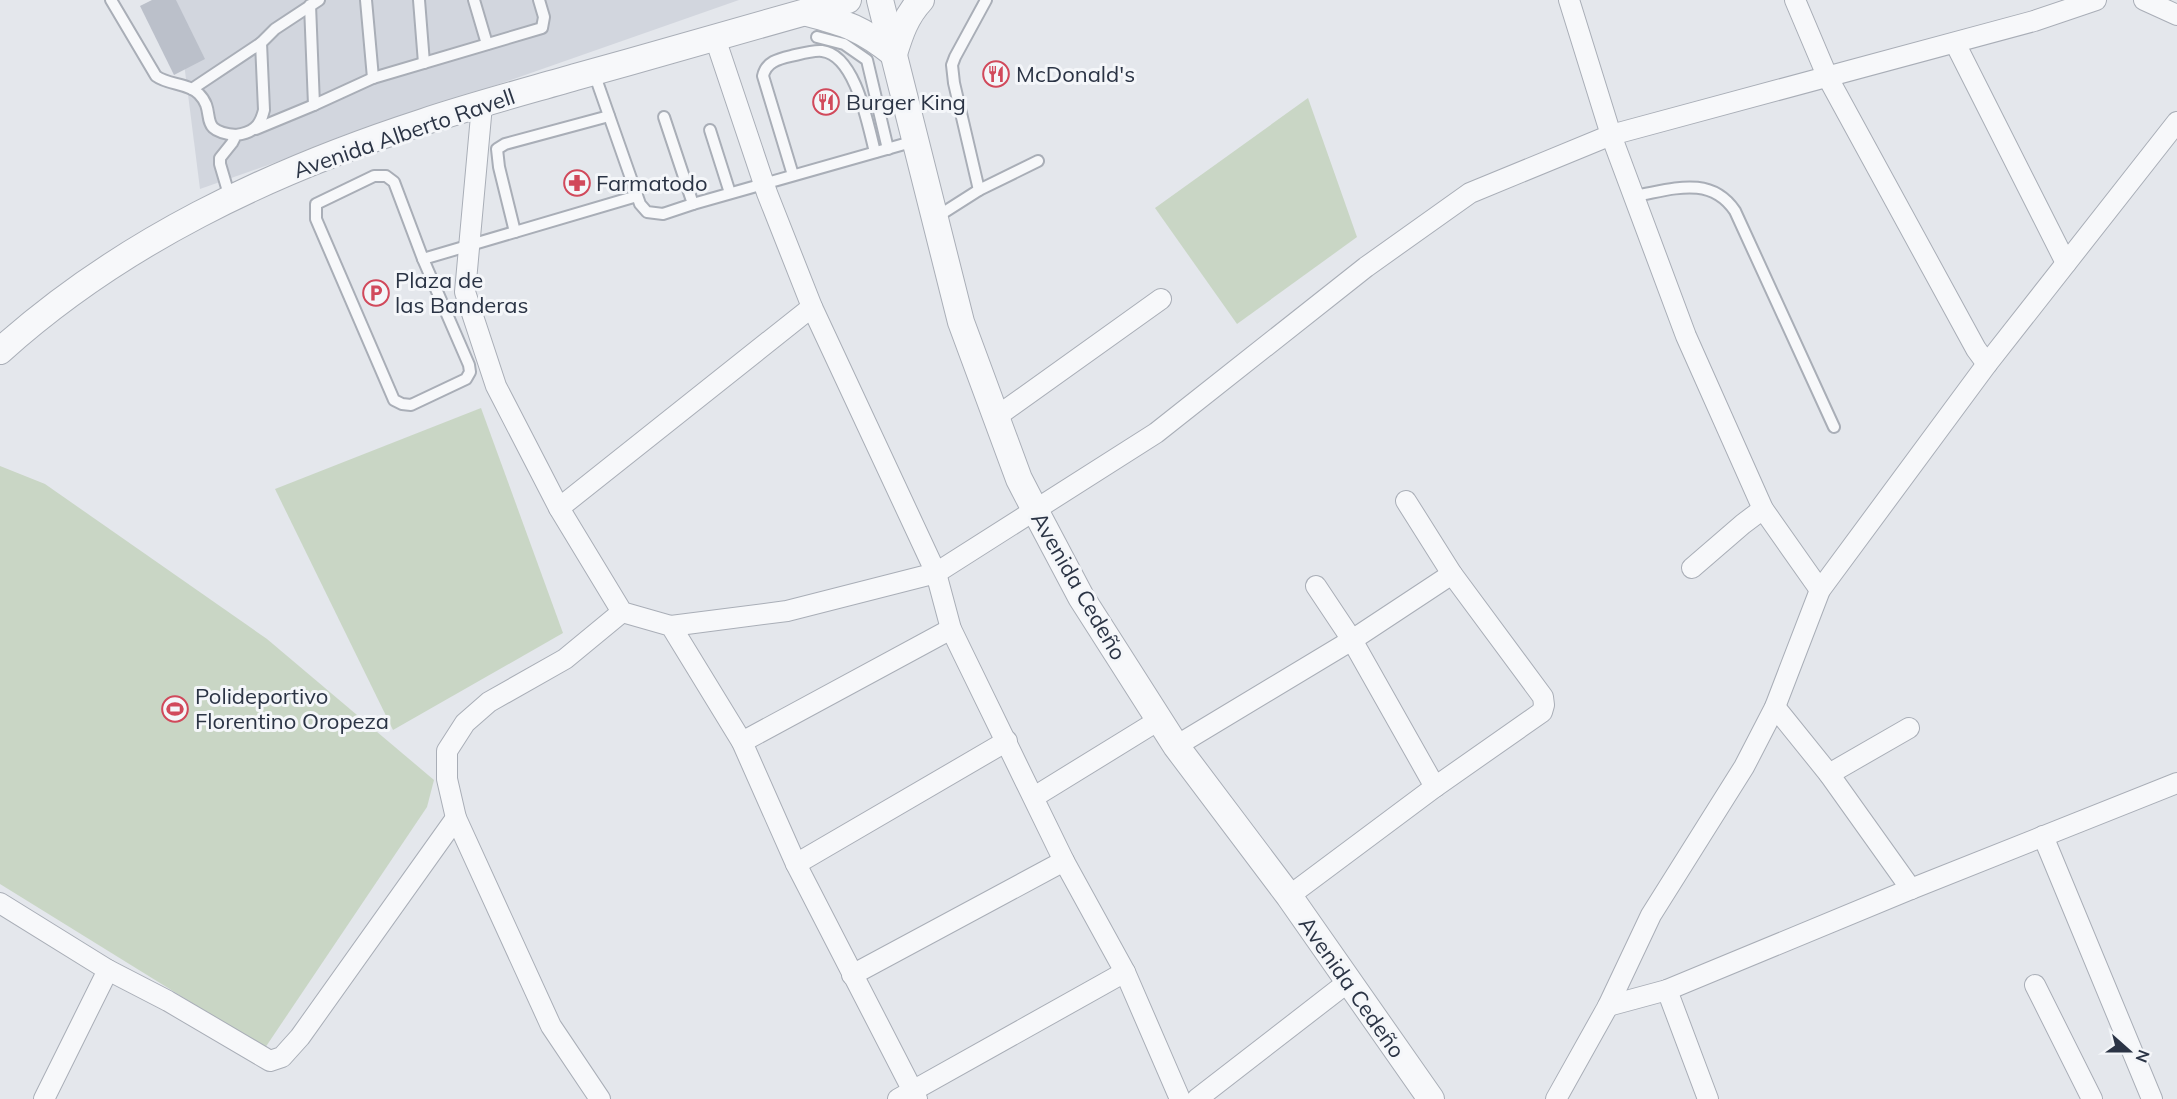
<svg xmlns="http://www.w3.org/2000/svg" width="2177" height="1099" viewBox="0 0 2177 1099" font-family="Mulish,sans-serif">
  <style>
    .built { fill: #d2d6de }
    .green { fill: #c9d6c5 }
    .building { fill: #bbc0ca }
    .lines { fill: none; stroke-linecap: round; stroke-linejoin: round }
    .service-casing { stroke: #a9aeb7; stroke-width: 14 }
    .minor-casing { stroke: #a9aeb7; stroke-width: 22 }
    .tertiary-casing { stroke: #a9aeb7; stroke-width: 28 }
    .service { stroke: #f7f8fa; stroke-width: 10 }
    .minor { stroke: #f7f8fa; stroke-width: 20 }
    .tertiary { stroke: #f7f8fa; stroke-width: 26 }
    .labels { text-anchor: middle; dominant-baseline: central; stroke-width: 6; stroke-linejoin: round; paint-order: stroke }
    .poi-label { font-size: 22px; fill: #2b3445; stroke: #f4f6f9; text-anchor: start }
    .street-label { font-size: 22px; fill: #2b3445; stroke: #f4f6f9 }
  </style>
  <rect width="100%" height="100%" fill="#e4e7ec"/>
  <!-- built -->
  <polygon class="built" points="176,0 739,0 200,189"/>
  <!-- green -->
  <g class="green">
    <polygon points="1308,98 1357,237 1237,324 1155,208"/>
    <polygon points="481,408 563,633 393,730 275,489"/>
    <polygon points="0,466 45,484 267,639 434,780 427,807 265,1048 0,884"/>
  </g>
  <!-- building -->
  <polygon class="building" points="152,0 176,0 205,59 174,75 140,6"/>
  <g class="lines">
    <!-- service casing -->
    <g class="service-casing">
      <g id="service">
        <path d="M 111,0 L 156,76 C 168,85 188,83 199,94 C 218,113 195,131 236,135"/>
        <polyline points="366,0 373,78"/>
        <polyline points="419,0 424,63"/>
        <polyline points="474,0 487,44"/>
        <polyline points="986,0 955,57 952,65 954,83 979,190 1038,161"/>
        <polyline points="310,5 314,105 373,78 542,28 544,17 539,0"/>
        <polyline points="817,37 844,44 867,60 888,149"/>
        <polyline points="594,73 640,204 647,212 663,214 693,204 664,117"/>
        <polyline points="192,89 261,43"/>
        <polyline points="256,129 314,105"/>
        <polyline points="710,130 730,193"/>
        <path d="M 793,175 L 763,76 C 766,62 778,59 791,56 C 800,54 813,50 822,51 C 856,55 868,126 875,152"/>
        <polygon points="374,176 386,176 394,182 423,259 469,365 470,372 466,379 411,405 402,404 394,400 316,219 316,204"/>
        <path d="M 1634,196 C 1671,190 1710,174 1735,211 L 1834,427"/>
        <path d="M 230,198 L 220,164 L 220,158 L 232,143 L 236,135 C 252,133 260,127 264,110 L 261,43 L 275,29 L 319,0"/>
        <polyline points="693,204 915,141"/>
        <polyline points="935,218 979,190"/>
        <polyline points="515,232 499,167 497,149 505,144 609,116"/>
        <polyline points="423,259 637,196"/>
      </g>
    </g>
    <!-- minor casing -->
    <g class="minor-casing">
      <g id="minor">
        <polyline points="1569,0 1611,135 1686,336 1763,509 1820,590"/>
        <polyline points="1795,0 1828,78 1976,349 1987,364"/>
        <polyline points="2144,0 2177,15"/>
        <polyline points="715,38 767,193 812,307 936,573 951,629 1064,861 1125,972 1180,1099"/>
        <polyline points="1955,43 2066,263"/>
        <polyline points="482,105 465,292 496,386 559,508 622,612 671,626 742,742 796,864 917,1099"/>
        <polyline points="996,417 1161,299"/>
        <polyline points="559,508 812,307"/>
        <polyline points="1692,568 1743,524 1763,509"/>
        <polyline points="1316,586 1352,640 1435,787"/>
        <polyline points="671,626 787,611 936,573 1156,433 1366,267 1470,193 1611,135 2034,21 2096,0"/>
        <polyline points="1775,707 1829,774 1911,889"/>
        <polyline points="742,742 951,629"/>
        <polyline points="1176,746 1352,640 1452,574"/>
        <polyline points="1829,774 1909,728"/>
        <polyline points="1034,797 1159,720"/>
        <polyline points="2043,836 2152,1099"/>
        <polyline points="796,864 1007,741"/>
        <polyline points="1289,896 1435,787 1542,712 1544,705 1543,697 1452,574 1406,501"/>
        <polyline points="0,903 108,970 168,1001 270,1061 282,1057 300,1037 456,818"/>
        <polyline points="852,975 1064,861"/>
        <polyline points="2035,985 2092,1099"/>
        <polyline points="1667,990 1708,1099"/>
        <polyline points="1608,1006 1667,990 1911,889 2177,783"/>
        <polyline points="44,1099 108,970"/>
        <polyline points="600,1099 551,1026 456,818 447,779 447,751 465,723 489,702 565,659 622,612"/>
        <polyline points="898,1099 1125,972"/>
        <polyline points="1197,1099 1348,982"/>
        <polyline points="1556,1099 1608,1006 1651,915 1744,767 1775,707 1820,590 1987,364 2177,122"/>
      </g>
    </g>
    <!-- tertiary casing -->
    <g class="tertiary-casing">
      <g id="tertiary">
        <polyline points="880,0 961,322 1019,479 1035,510 1081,597 1176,746 1289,896 1431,1099"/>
        <path d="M 807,13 C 846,23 863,29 894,54 C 900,34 906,16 921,0"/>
        <path d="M 0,351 C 121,242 269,172 423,122 C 474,105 527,91 579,76 C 669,51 759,25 848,0"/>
      </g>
    </g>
    <!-- service -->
    <use href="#service" class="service"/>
    <!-- minor -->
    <use href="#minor" class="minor"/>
    <!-- tertiary -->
    <use href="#tertiary" class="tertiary"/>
  </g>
  <!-- icons -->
  <defs>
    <g id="restaurant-ring" transform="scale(1.35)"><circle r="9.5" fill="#f4f6f9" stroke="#d1495b" stroke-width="1.5"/><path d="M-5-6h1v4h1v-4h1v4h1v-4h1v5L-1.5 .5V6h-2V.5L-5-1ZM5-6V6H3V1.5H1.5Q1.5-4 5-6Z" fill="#d1495b"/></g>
    <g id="pharmacy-ring" transform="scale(1.35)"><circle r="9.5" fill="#f4f6f9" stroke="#d1495b" stroke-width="1.5"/><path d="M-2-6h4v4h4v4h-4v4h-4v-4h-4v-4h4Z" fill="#d1495b"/></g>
    <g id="parking-ring" transform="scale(1.35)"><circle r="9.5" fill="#f4f6f9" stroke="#d1495b" stroke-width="1.5"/><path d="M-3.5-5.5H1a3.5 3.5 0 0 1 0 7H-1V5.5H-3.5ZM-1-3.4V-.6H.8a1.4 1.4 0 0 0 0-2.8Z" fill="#d1495b"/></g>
    <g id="stadium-ring" transform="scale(1.35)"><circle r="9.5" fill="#f4f6f9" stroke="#d1495b" stroke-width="1.5"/><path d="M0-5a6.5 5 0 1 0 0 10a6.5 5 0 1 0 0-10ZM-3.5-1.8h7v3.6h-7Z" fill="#d1495b"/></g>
  </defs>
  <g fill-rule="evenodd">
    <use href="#restaurant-ring" x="996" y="74"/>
    <use href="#restaurant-ring" x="826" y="102"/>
    <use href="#pharmacy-ring" x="577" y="183"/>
    <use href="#parking-ring" x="376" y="293"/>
    <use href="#stadium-ring" x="175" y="709"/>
  </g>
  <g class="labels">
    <!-- poi labels -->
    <g class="poi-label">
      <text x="1016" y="74">McDonald's</text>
      <text x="846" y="102">Burger King</text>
      <text x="596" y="183">Farmatodo</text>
      <text x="395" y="280">Plaza de<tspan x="395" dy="25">las Banderas</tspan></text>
      <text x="195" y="696">Polideportivo<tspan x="195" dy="25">Florentino Oropeza</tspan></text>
    </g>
    <!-- street labels -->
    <g class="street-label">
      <text transform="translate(404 133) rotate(-19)">Avenida Alberto Ravell</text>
      <text transform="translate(1079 586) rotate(60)">Avenida Cedeño</text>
      <text transform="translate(1352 987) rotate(55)">Avenida Cedeño</text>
    </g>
  </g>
  <!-- north arrow -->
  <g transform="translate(2129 1051) rotate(111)" stroke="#f4f6f9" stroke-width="4.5" paint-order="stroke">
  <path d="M0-4.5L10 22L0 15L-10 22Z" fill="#2b3445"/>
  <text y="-9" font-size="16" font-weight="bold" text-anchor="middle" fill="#2b3445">N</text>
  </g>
</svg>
